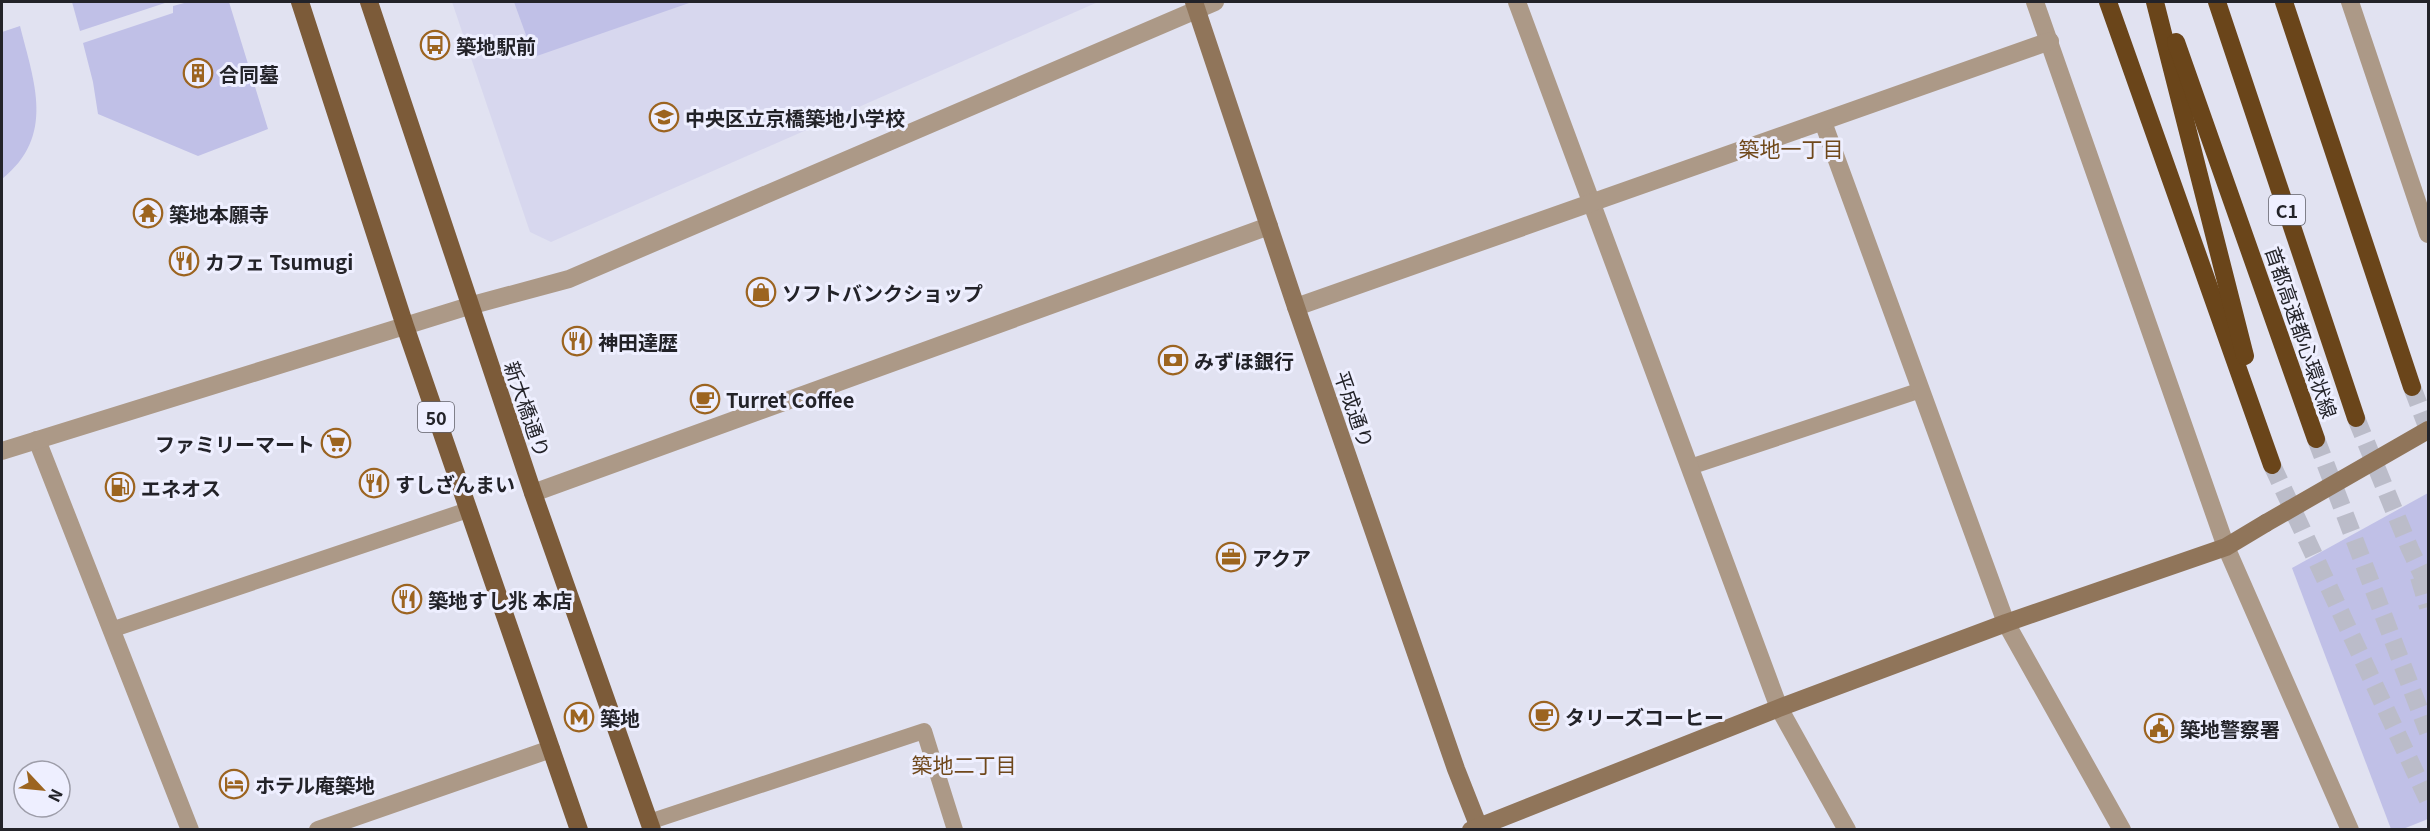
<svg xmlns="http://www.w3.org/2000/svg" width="2430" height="831" viewBox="0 0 2430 831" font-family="Georgia,'Noto Sans JP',serif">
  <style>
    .built { fill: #d7d7ee }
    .green { fill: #c0c0e7 }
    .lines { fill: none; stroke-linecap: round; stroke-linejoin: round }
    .highway-tunnel { stroke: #bbbcc9; stroke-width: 18; stroke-dasharray: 18 9; stroke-linecap: butt }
    .lane { stroke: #ac9987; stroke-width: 16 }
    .street { stroke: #ac9987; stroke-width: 18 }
    .secondary { stroke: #90755a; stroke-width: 18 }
    .primary { stroke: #7c5b39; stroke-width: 18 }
    .highway { stroke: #6a451a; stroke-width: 18 }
    .secondary-bridge { stroke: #90755a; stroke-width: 18 }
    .labels { text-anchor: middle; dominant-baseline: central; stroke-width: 6; stroke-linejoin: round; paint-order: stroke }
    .shield { fill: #eeefff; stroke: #606069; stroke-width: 1.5 }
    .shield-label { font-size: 18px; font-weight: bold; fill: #232329 }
    .poi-label { font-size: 20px; font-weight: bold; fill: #232329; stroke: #eeefff; text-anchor: start }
    .street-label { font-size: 20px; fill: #232329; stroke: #eeefff }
    .neighbourhood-label { font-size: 21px; fill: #6f481b; stroke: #eeefff }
  </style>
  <rect width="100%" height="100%" fill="#e1e2f1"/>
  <!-- built -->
  <polygon class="built" points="452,2 1098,2 551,242 530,232"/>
  <!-- green -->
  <g class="green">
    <polygon points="72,2 168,2 80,31"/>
    <polygon points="188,2 229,2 268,129 198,156 98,114 93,82 83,43 173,13 173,6"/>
    <polygon points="514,2 692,2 534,57"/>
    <path d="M 20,26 C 34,82 56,136 2,179 L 2,32 Z"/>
    <polygon points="2428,493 2428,819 2403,829 2391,829 2292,568"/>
  </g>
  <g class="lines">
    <!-- highway-tunnel -->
    <g class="highway-tunnel">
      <polyline points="2412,387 2428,429"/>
      <polyline points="2356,418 2410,549 2428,587"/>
      <polyline points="2316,439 2428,732"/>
      <polyline points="2272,465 2428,800"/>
      <polyline points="2419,577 2428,607"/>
    </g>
    <!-- lane -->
    <g class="lane">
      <polyline points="1690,467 1921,390"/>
      <polyline points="111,630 468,510"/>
      <polyline points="649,822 924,731 955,830"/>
    </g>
    <!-- street -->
    <g class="street">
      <polyline points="1517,2 1779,708 1847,830"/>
      <polyline points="2035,2 2226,547 2350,830"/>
      <polyline points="2350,2 2428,234"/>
      <polyline points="1823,122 2006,623 2122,830"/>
      <polyline points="1296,307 2050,41"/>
      <polyline points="37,440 190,830"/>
      <polyline points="2,451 469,306 569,279 1215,2"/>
      <polyline points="533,493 1269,226"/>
      <polyline points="318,830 551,749"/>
    </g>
    <!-- secondary -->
    <g class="secondary">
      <polyline points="1194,2 1296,307 1456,769 1480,830"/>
      <polyline points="1471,830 1779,708 2006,623 2226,547 2266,523"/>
    </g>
    <!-- primary -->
    <g class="primary">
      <polyline points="300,2 405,326 579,830"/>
      <polyline points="369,2 533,493 652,830"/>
    </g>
    <!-- highway -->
    <g class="highway">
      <polyline points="2108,2 2272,465"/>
      <polyline points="2155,2 2245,356"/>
      <polyline points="2217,2 2356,418"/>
      <polyline points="2284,2 2412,387"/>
      <polyline points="2176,42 2316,439"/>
    </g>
    <!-- secondary-bridge -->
    <polyline class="secondary-bridge" points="2266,523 2428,430"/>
  </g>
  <!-- icons -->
  <defs>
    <g id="bus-ring" transform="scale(1.5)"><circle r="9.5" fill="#eeefff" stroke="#9c6420" stroke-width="1.5"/><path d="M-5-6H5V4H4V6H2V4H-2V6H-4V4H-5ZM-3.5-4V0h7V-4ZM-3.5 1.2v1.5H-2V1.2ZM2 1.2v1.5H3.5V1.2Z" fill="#9c6420"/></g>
    <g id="building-ring" transform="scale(1.5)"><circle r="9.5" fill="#eeefff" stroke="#9c6420" stroke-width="1.5"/><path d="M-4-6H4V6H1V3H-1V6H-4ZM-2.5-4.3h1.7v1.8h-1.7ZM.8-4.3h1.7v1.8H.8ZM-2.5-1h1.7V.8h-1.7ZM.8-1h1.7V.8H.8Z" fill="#9c6420"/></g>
    <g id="school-ring" transform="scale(1.5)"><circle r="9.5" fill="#eeefff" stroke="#9c6420" stroke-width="1.5"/><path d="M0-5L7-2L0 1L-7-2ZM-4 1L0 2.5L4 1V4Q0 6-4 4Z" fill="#9c6420"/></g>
    <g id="temple-ring" transform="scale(1.5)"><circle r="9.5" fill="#eeefff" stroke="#9c6420" stroke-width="1.5"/><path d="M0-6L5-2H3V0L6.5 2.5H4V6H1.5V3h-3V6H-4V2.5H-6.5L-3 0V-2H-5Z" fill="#9c6420"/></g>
    <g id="restaurant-ring" transform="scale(1.5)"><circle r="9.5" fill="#eeefff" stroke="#9c6420" stroke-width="1.5"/><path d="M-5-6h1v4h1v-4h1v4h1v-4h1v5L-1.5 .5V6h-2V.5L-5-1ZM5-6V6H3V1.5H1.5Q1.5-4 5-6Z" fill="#9c6420"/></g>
    <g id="shop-ring" transform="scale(1.5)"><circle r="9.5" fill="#eeefff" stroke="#9c6420" stroke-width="1.5"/><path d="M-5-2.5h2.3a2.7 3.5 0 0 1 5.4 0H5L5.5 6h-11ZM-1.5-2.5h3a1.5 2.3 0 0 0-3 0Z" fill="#9c6420"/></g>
    <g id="bank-ring" transform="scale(1.5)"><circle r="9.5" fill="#eeefff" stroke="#9c6420" stroke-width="1.5"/><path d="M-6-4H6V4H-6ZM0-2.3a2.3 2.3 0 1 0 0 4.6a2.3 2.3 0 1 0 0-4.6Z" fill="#9c6420"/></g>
    <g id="cafe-ring" transform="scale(1.5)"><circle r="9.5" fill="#eeefff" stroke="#9c6420" stroke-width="1.5"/><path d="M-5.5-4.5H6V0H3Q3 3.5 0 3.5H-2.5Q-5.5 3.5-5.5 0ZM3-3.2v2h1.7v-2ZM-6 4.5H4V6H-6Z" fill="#9c6420"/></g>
    <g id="supermarket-ring" transform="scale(1.5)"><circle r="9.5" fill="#eeefff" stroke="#9c6420" stroke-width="1.5"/><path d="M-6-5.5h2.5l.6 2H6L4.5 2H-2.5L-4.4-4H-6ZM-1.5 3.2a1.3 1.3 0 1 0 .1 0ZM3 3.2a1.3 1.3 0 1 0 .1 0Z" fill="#9c6420"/></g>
    <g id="fuel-ring" transform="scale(1.5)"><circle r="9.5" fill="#eeefff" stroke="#9c6420" stroke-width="1.5"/><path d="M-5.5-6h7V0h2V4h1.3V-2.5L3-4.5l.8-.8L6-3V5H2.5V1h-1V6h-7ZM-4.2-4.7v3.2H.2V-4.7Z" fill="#9c6420"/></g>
    <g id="office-ring" transform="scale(1.5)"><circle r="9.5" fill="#eeefff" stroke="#9c6420" stroke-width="1.5"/><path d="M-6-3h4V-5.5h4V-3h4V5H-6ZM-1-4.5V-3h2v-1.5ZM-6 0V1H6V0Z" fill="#9c6420"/></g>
    <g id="metro-ring" transform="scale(1.5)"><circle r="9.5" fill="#eeefff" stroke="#9c6420" stroke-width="1.5"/><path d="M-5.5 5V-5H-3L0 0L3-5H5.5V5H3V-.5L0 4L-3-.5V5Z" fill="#9c6420"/></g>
    <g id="civic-ring" transform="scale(1.5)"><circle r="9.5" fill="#eeefff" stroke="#9c6420" stroke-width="1.5"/><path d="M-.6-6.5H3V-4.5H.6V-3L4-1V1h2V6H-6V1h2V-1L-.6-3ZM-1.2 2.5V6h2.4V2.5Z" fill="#9c6420"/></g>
    <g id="hotel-ring" transform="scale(1.5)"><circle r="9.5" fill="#eeefff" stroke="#9c6420" stroke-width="1.5"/><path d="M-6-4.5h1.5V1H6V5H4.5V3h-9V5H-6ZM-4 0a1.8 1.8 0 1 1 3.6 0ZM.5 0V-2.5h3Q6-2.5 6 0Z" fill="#9c6420"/></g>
  </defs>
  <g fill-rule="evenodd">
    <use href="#bus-ring" x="435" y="45"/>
    <use href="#building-ring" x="198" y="73"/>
    <use href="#school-ring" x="664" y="117"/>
    <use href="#temple-ring" x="148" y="213"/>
    <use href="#restaurant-ring" x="184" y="261"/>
    <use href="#shop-ring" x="761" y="292"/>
    <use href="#restaurant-ring" x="577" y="341"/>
    <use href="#bank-ring" x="1173" y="360"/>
    <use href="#cafe-ring" x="705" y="399"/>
    <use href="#supermarket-ring" x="336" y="443"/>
    <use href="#restaurant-ring" x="374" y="483"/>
    <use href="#fuel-ring" x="120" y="487"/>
    <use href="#office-ring" x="1231" y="557"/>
    <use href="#restaurant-ring" x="407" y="599"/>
    <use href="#cafe-ring" x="1544" y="716"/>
    <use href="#metro-ring" x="579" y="717"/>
    <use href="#civic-ring" x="2159" y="728"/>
    <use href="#hotel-ring" x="234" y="784"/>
  </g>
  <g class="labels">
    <!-- shield labels -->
    <g class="shield">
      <rect x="2269" y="195" width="36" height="30" rx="4.5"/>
      <rect x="418" y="402" width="36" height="30" rx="4.5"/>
    </g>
    <g class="shield-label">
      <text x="2287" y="210">C1</text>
      <text x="436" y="417">50</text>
    </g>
    <!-- poi labels -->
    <g class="poi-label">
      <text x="456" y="45">築地駅前</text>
      <text x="219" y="73">合同墓</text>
      <text x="685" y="117">中央区立京橋築地小学校</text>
      <text x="169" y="213">築地本願寺</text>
      <text x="205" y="261">カフェ Tsumugi</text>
      <text x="782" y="292">ソフトバンクショップ</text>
      <text x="598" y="341">神田達歴</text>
      <text x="1194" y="360">みずほ銀行</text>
      <text x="726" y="399">Turret Coffee</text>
      <text x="315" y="443" text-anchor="end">ファミリーマート</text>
      <text x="395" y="483">すしざんまい</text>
      <text x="141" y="487">エネオス</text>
      <text x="1252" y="557">アクア</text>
      <text x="428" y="599">築地すし兆 本店</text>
      <text x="1565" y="716">タリーズコーヒー</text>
      <text x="600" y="717">築地</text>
      <text x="2180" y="728">築地警察署</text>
      <text x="255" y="784">ホテル庵築地</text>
    </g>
    <!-- street labels -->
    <g class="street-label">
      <text transform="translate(2302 332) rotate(71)">首都高速都心環状線</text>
      <text transform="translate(528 409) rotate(71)">新大橋通り</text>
      <text transform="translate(1355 409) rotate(71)">平成通り</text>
    </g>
    <!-- neighbourhood labels -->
    <g class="neighbourhood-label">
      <text x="1791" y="148">築地一丁目</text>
      <text x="964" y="764">築地二丁目</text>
    </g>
  </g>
  <!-- border -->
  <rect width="2430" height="831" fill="none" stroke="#232329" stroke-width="6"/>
  <!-- north arrow -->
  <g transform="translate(42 789) rotate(116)"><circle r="28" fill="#eeefff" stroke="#9d9da9" stroke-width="1.5"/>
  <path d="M0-4.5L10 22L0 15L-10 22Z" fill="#9c6420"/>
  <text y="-9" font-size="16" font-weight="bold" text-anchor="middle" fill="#232329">N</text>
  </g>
</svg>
